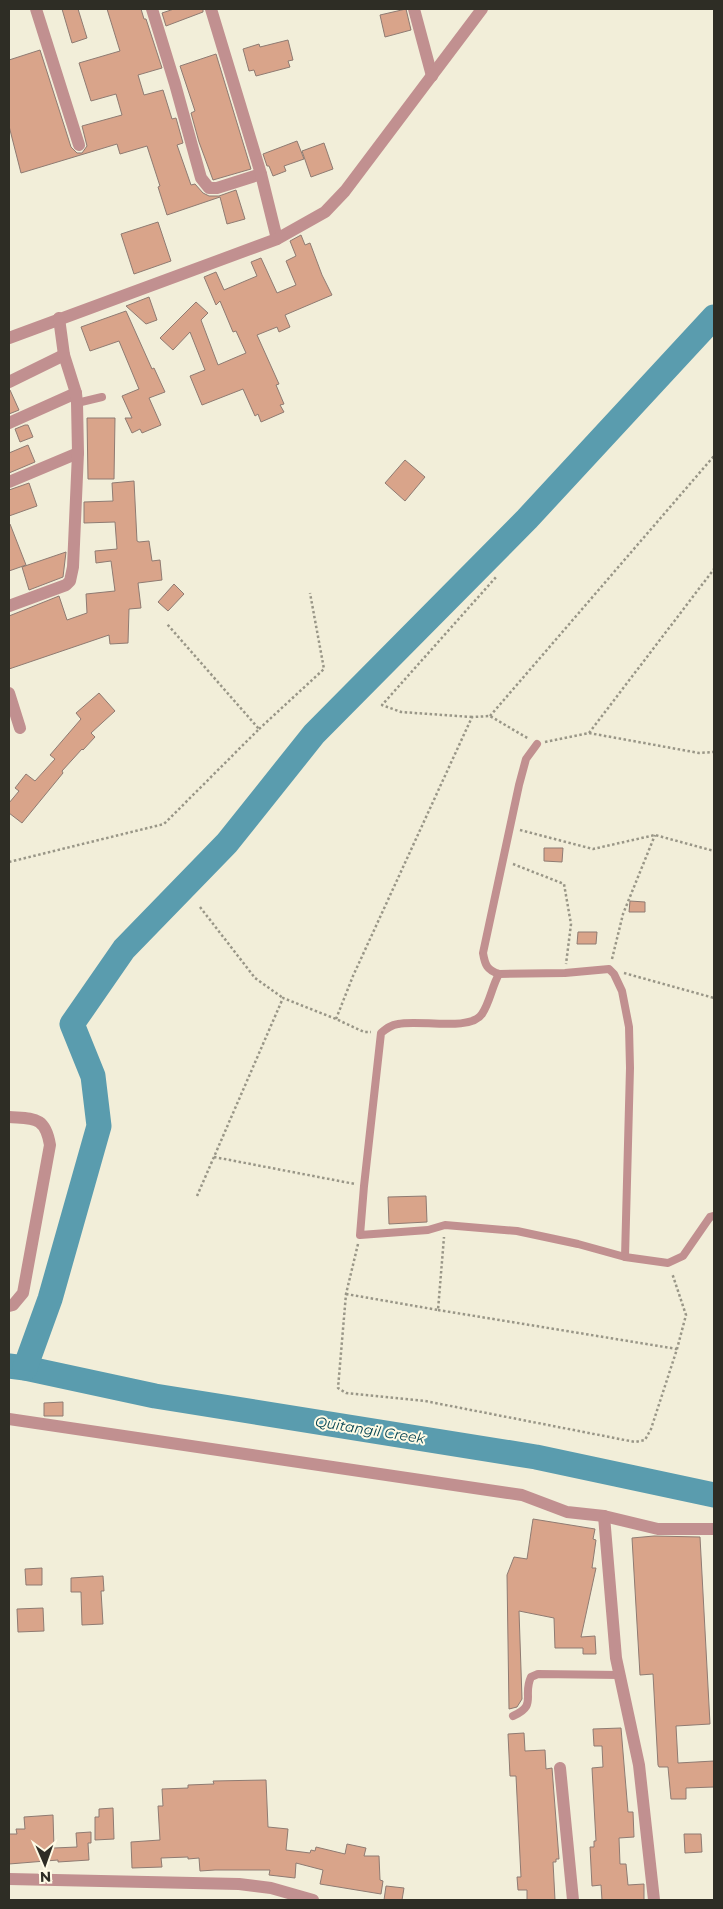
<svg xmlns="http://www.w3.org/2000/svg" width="723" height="1909" viewBox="0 0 723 1909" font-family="Montserrat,sans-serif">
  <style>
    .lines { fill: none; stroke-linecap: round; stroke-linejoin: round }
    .river { stroke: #5a9cae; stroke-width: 25 }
    .building { fill: #d9a48a; stroke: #8f7b72 }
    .path { stroke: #999687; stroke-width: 2.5; stroke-dasharray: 2.5 2.5; stroke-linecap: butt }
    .service { stroke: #c19090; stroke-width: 8 }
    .minor { stroke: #c19090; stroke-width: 12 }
    .tertiary { stroke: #c19090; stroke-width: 12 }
    .labels { text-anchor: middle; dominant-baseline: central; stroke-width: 4; stroke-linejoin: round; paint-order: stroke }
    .water-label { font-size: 14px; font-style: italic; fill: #064452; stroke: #fffbe6 }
  </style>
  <rect width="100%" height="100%" fill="#f2eed9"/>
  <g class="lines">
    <!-- river -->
    <g class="river">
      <polyline points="9,1366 25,1368 155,1396 536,1457 714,1495"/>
      <polyline points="25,1368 50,1299 99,1126 93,1076 72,1024 124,949 227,843 314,734 527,519 714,317"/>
    </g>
  </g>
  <!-- building -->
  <g class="building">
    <polygon points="62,9 78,9 87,38 72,43"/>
    <polygon points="107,9 141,9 144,19 146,19 162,68 138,75 144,95 163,90 172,119 176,118 183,143 177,145 191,185 195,184 203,193 209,196 219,196 236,190 245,219 227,224 220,197 167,215 158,187 160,186 147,146 120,154 117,144 21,173 9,126 9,60 40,50 71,147 77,153 82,153 87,146 82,126 122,115 116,94 91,101 79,63 120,51"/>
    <polygon points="174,9 203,9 203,12 166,26 162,13"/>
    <polygon points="406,9 411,30 385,37 380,15"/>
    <polygon points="288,40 293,60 288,61 290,67 256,76 254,70 249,71 243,49 259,44 260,47"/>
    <polygon points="216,54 251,169 213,180 199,142 191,113 195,111 180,66"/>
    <polygon points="297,141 304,159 284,166 286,171 273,176 269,166 267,166 263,154"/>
    <polygon points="324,143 333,169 311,177 302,151"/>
    <polygon points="158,222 171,261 134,274 121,234"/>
    <polygon points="301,235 305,245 310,243 322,275 332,295 285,315 290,327 279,332 277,327 257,335 279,384 276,385 284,404 280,405 284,412 261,422 258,414 255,416 243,389 202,405 190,376 205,370 190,332 173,350 160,338 196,302 208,313 201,320 218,365 246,353 236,331 233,332 220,301 216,305 204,277 216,272 224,290 257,276 251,262 261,258 277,293 296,285 286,261 296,256 290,241"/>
    <polygon points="149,297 157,320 146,324 126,306"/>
    <polygon points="126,311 152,369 154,368 165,392 149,398 161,425 142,433 140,429 132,433 125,418 132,418 122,396 139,389 119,341 90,351 81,327"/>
    <polygon points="9,390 10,390 19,410 9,414"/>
    <polygon points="87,418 115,418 114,479 88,479"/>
    <polygon points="25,425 28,425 33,437 20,442 15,429"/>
    <polygon points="28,445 35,462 9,473 9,453"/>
    <polygon points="405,460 425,477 405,501 385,483"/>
    <polygon points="134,481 137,541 139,542 149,541 152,561 160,560 162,580 138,583 141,608 129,609 128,643 110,644 109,635 9,669 9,616 59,596 67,620 87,613 86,594 115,591 111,561 96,563 95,551 117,549 115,522 84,523 84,502 113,501 112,483"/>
    <polygon points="29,483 37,506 9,516 9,490"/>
    <polygon points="9,524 10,524 26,565 9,571"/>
    <polygon points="66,552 63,577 29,590 22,567"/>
    <polygon points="174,584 184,594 168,611 158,602"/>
    <polygon points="99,693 115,711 91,733 95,737 83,750 82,749 62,771 63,773 22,823 9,813 9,803 19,791 15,788 26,774 35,781 55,759 50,755 81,719 76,713"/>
    <polygon points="544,848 563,848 562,862 544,861"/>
    <polygon points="630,901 645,902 645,912 629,912"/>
    <polygon points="578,932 597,932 596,944 577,944"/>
    <polygon points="426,1196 427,1222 389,1224 388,1197"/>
    <polygon points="63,1402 63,1416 44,1416 44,1403"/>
    <polygon points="533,1519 595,1529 593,1539 596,1540 592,1568 596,1568 581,1637 595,1636 596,1654 583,1654 583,1648 555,1648 554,1618 519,1611 522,1699 517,1707 509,1709 507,1575 514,1557 527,1559"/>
    <polygon points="654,1536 700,1537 710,1724 676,1726 678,1763 714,1761 714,1787 686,1788 686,1799 671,1799 668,1767 659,1767 658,1765 653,1674 640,1675 632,1538"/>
    <polygon points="42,1568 42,1585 26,1585 25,1569"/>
    <polygon points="103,1576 104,1591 101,1591 103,1624 82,1625 81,1592 71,1592 71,1578"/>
    <polygon points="43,1608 44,1631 18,1632 17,1609"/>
    <polygon points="621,1728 628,1812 633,1812 634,1837 619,1838 620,1864 626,1864 628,1885 644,1884 644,1900 602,1900 601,1885 592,1886 590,1847 594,1847 594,1841 596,1841 592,1768 603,1767 602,1746 594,1746 593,1729"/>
    <polygon points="524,1733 525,1751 545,1750 546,1769 552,1768 559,1859 556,1859 556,1862 553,1862 555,1900 527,1900 527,1890 518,1890 517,1877 521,1877 516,1776 510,1776 508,1734"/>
    <polygon points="266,1780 268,1827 288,1829 286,1850 310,1853 311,1850 315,1851 316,1847 345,1854 347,1844 366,1848 364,1856 379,1856 380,1880 383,1881 381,1894 320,1884 323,1870 296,1863 295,1878 269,1875 270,1870 215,1870 200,1871 199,1858 188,1859 188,1857 161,1858 162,1867 132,1868 131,1842 160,1840 158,1806 163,1806 162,1789 188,1788 188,1785 214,1784 213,1781"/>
    <polygon points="113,1808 114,1839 95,1840 95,1817 99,1817 99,1809"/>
    <polygon points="53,1815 54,1848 77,1847 76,1833 91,1832 91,1843 88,1843 89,1860 58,1862 58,1860 9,1864 9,1834 17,1834 16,1829 25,1829 24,1817"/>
    <polygon points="684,1834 701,1834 702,1852 685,1853"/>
    <polygon points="386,1886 404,1888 402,1900 384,1900"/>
  </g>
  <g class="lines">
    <!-- path -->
    <g class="path">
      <polyline points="490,716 714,456"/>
      <polyline points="472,717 401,712 382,705 497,576"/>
      <polyline points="259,729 324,669 310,593"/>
      <polyline points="589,733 714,569"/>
      <polyline points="545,742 589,733 699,753 714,752"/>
      <polyline points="520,830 593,849 655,835 714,851"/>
      <polyline points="9,862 164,824 259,729 167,624"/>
      <polyline points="513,864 564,884 571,924 566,964"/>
      <polyline points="200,907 255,978 283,998"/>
      <polyline points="612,959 623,914 655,835"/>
      <polyline points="624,973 714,998"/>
      <polyline points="336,1019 353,976 472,717 490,716 529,739"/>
      <polyline points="214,1157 355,1184"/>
      <polyline points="197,1196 283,998 336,1019 364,1032 371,1032"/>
      <polyline points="358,1244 346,1294 338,1388 346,1393 425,1401 635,1442 645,1440 651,1429 677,1349 686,1315 672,1273"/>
      <polyline points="346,1294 438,1310 444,1237"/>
      <polyline points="438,1310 677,1349"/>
    </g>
    <!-- service -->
    <g class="service">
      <polyline points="77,403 102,397"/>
      <path d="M 537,744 L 526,759 L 519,785 L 483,953 C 485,965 487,970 499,974 L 565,973 L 609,969 L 614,974 L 622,991 L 629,1027 L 630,1068 L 625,1257"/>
      <path d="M 499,974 C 492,986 490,1002 482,1014 C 470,1032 418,1019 398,1024 C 391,1025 387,1028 381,1033 L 364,1186 L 360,1235 L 428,1230 L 445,1225 L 517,1231 L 578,1244 L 625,1257 L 668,1263 L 683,1256 L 710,1217 L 714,1216"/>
      <path d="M 513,1716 C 538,1705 522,1696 531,1677 L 538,1674 L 619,1675"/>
    </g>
    <!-- minor -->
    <g class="minor">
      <polyline points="36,9 79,145"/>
      <polyline points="152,9 175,84 201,178 209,188 217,188 261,174"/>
      <polyline points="211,9 261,174 277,239"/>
      <polyline points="414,9 432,76"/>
      <polyline points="9,338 277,239 325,212 345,191 482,9"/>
      <polyline points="9,382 64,355"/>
      <polyline points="9,423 76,393"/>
      <polyline points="9,482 78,453"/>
      <polyline points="9,606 66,585 70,581 73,567 78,453 77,403 76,393 64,355 59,318"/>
      <polyline points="9,693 20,728"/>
      <path d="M 9,1117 C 34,1119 45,1116 50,1145 L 23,1293 L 13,1305 L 9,1306"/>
      <polyline points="9,1419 508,1493 522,1495 567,1512 604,1516 658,1529 714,1529"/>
      <polyline points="604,1516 616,1658 639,1765 654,1900"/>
      <polyline points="560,1768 573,1900"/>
    </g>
    <!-- tertiary -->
    <polyline class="tertiary" points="9,1879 239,1884 271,1888 313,1900"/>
  </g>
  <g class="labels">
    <!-- water labels -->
    <g class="water-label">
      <text transform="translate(370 1430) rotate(9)">Quitangil Creek</text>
    </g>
  </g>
  <!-- border -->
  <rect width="723" height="1909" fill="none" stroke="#2e2d25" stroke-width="20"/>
  <!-- north arrow -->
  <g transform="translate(45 1864) rotate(178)" stroke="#fffbe6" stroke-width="4" paint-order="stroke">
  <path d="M0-4L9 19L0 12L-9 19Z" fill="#2e2d25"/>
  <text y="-8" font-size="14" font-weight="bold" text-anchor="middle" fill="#2e2d25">N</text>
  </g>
</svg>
